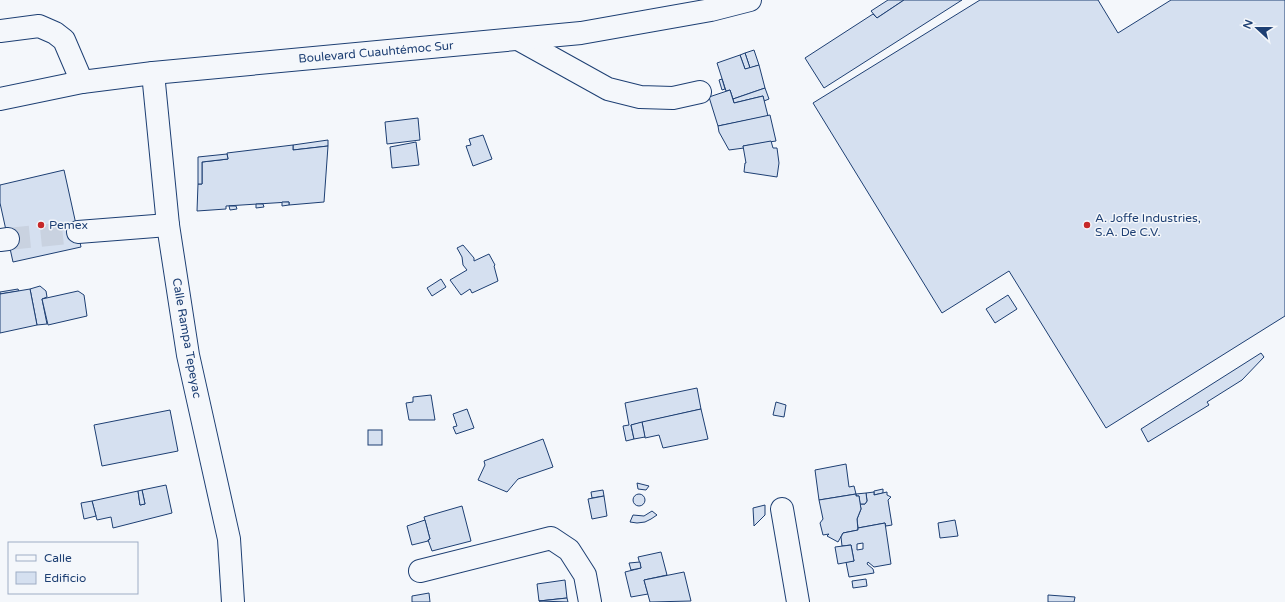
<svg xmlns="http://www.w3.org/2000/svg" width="1285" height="602" viewBox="0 0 1285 602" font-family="'Varela Round',sans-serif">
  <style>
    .building { fill: #d5e0f0; stroke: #1d3f73; fill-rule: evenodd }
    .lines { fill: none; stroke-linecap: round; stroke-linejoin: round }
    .minor-tunnel { stroke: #c9d2e0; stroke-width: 22; stroke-dasharray: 22 11; stroke-linecap: butt }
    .minor-casing { stroke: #1d3f73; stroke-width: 24 }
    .major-casing { stroke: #1d3f73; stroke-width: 24 }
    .minor { stroke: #f4f7fb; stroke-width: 22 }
    .major { stroke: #f4f7fb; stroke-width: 22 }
    .poi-dot { fill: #c62828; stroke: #f4f7fb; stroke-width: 1.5 }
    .labels { text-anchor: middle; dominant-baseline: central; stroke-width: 3; stroke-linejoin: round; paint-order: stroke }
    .street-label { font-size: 12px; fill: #1d3f73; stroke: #f4f7fb }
    .poi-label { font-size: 12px; fill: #1d3f73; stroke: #f4f7fb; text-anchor: start }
  </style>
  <rect width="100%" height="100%" fill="#f4f7fb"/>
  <!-- building -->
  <g class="building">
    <polygon points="888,0 904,0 877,18 871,11"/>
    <polygon points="904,0 962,0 824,88 805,58 873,14 877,18"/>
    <polygon points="980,0 1098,0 1118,33 1171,0 1285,0 1285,316 1106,428 1009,271 942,313 813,103"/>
    <polygon points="754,50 759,65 750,68 745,53"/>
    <polygon points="745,53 750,68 745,69 740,55"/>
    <polygon points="740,55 745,69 759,65 765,88 733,99 730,90 726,91 717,63"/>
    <polygon points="722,79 725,89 722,90 719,80"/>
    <polygon points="765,88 769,99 764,101 763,96 734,103 733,99"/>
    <polygon points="730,90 734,103 763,96 768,116 718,126 709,97"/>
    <polygon points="770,115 776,141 743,146 744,148 729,150 719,132 718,126"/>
    <polygon points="418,118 420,140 387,144 385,122"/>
    <polygon points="483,135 492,159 473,166 466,146 471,145 469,139"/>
    <polygon points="328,140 328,146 293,150 293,145"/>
    <polygon points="771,141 773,148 777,148 779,163 777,177 744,172 745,163 746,163 743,146"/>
    <polygon points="416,142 419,165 392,168 390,147"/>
    <polygon points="293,145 293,150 328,146 324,202 289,205 289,202 226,206 226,209 197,211 198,184 202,184 202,162 228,159 227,153"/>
    <polygon points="227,154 228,159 202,162 202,184 198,184 198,157"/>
    <polygon points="64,170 81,247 13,262 0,203 0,185"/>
    <polygon points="282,202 289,202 289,205 282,206"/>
    <polygon points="256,204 263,204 264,207 256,208"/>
    <polygon points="229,206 236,206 237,209 230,210"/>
    <polygon points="463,245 474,258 474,261 489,254 495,265 494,266 498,281 472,293 470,289 461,295 450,280 467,270 463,265 462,257 457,248"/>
    <polygon points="441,279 446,287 432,296 427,288"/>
    <polygon points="40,286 46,291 47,297 42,299 47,324 37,325 30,289"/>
    <polygon points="18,289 19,291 0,294 0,292"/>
    <polygon points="30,289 37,325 0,333 0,294"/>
    <polygon points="78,291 84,295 87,316 48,325 42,299"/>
    <polygon points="1008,295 1017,309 995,323 986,309"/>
    <polygon points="1261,353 1264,357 1242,380 1207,402 1209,405 1148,442 1141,429"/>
    <polygon points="697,388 701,409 631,425 634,439 626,441 623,426 629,425 625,403"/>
    <polygon points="431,395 435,420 409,420 406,403 413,402 413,397"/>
    <polygon points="776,402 786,405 784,417 773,415"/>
    <polygon points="467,409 474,428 456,434 453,427 457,426 453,414"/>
    <polygon points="701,409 708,439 663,448 659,435 645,438 642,422"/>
    <polygon points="170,410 178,451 102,466 94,425"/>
    <polygon points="642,422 645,437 634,439 631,425"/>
    <rect x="368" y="430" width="14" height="15"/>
    <polygon points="543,439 553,467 518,479 507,492 478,480 485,465 484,461"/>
    <polygon points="846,464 849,487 854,486 856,494 819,500 815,470"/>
    <polygon points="637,483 649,486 646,490 638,489"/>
    <polygon points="166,485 172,513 113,528 111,517 97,520 92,501 138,491 140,505 145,504 142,490"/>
    <polygon points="883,489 883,493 874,495 874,491"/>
    <polygon points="142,490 145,504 140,505 138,491"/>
    <polygon points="603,490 604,496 592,498 591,492"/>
    <polygon points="874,492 874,495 887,492 887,495 891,497 888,500 892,525 886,526 885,523 858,528 857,519 861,509 860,504 865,504 867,501 866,493"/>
    <polygon points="866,493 867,501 865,504 860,504 859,496 856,496 856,494"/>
    <polygon points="856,494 856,496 859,496 861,509 857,519 858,530 843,533 838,542 827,536 829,534 823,535 820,523 823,519 819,500"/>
    <circle cx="639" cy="500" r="6"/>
    <polygon points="604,496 607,516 592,519 588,499"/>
    <polygon points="92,501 96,516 84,519 81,503"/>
    <polygon points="765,505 765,515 754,526 753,508"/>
    <polygon points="462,506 471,541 432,551 428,540 430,539 424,517"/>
    <polygon points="652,511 657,515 651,519 645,522 637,523 630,522 633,515 644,516"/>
    <polygon points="425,520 430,539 428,540 428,541 412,545 407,526"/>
    <polygon points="955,520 958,536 940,538 938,523"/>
    <path d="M 885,523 L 891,564 L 874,567 L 868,562 L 867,564 L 873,569 L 874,573 L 849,577 L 846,562 L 854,561 L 851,545 L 842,546 L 841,537 L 843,533 L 858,530 L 858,528 ZM 863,543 L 863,549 L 857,550 L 857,544 Z"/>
    <polygon points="851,545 854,561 838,564 835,547"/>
    <polygon points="661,552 667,575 644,580 648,594 631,597 625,572 641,568 638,557"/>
    <polygon points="640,562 641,568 631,570 629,563"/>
    <polygon points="684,572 691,601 650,602 644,580"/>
    <polygon points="866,579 867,586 853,588 852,581"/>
    <polygon points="565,580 567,598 539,601 537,584"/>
    <polygon points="429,593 430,602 412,602 412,596"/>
    <polygon points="1048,595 1075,597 1074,602 1048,602"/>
    <polygon points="567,598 568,602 539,601"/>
  </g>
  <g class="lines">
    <!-- minor-tunnel -->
    <polyline class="minor-tunnel" points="8,239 78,232"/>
    <!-- minor casing -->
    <g class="minor-casing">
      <g id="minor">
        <polyline points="0,31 39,26 55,33 64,40 82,82"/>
        <polyline points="518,39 608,89 640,97 673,98 700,92"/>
        <polyline points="78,232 168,225"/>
        <polyline points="0,240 8,239"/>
        <polyline points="782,509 798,602"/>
        <polyline points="420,571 551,538 569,550 585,575 590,602"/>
      </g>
    </g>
    <!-- major casing -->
    <g class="major-casing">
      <g id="major">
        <polyline points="153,73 168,225 188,355 229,539 233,602"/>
        <polyline points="0,99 82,82 153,73 581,33 711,10 750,0"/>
      </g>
    </g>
    <!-- minor -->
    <use href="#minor" class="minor"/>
    <!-- major -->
    <use href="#major" class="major"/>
  </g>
  <!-- markers -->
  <g class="poi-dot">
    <circle cx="41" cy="225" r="4"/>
    <circle cx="1087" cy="225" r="4"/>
  </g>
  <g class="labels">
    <!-- street labels -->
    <g class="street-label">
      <text transform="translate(376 52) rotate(-5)">Boulevard Cuauhtémoc Sur</text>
      <text transform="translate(187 338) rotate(80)">Calle Rampa Tepeyac</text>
    </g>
    <!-- poi labels -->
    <g class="poi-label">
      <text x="1095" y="218">A. Joffe Industries,<tspan x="1095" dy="14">S.A. De C.V.</tspan></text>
      <text x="49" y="225">Pemex</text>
    </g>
  </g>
  <!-- legend -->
  <rect x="8" y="542" width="130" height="52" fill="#f4f7fb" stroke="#9eadc5"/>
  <rect x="16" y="555" width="20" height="6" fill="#f4f7fb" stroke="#9eadc5"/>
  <text x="44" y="562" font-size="12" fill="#1d3f73">Calle</text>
  <rect x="16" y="572" width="20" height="12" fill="#d5e0f0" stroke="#9eadc5"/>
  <text x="44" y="582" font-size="12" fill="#1d3f73">Edificio</text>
  <!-- north arrow -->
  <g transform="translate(1257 28) rotate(292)" stroke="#f4f7fb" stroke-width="3" paint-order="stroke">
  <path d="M0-3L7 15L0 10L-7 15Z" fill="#1d3f73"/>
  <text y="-6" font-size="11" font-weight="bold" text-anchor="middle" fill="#1d3f73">N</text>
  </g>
</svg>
